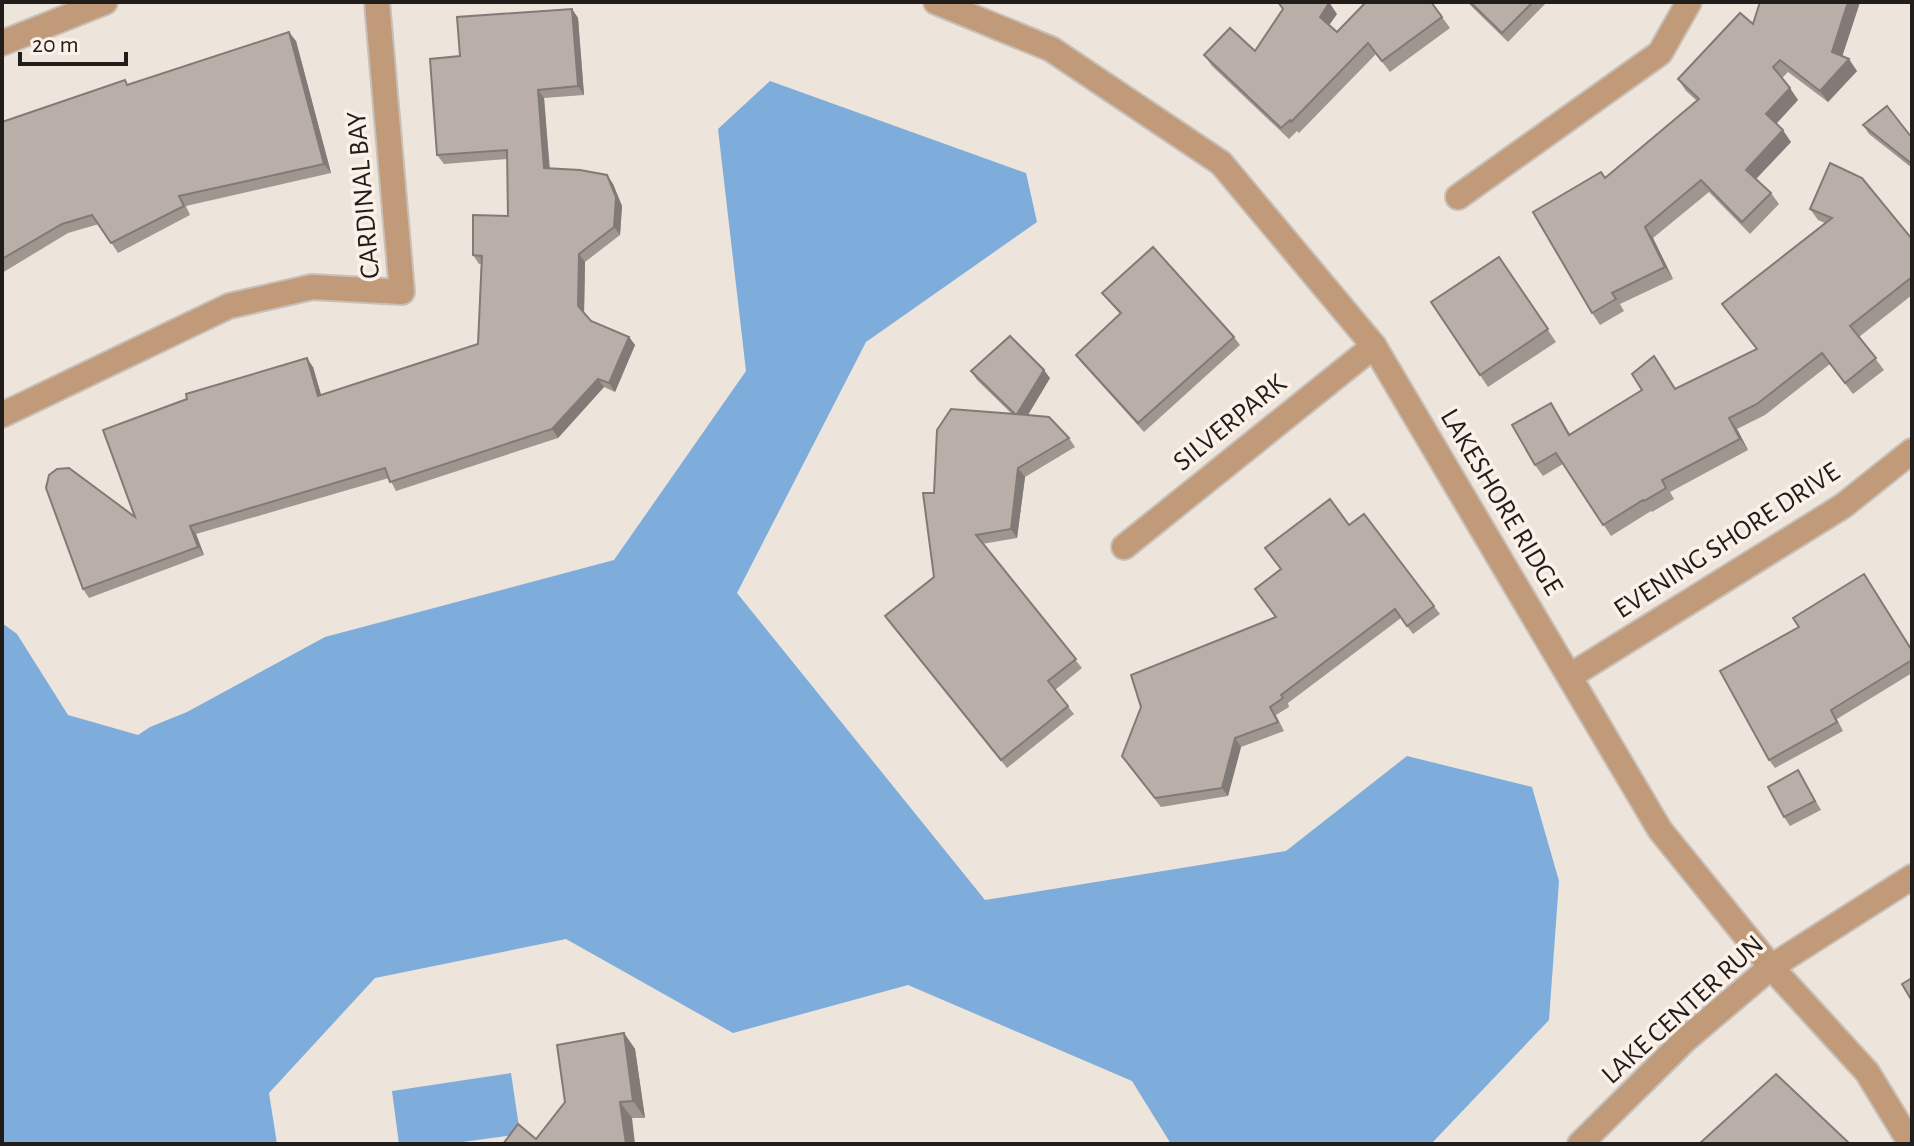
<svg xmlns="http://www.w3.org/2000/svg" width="1914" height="1146" viewBox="0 0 1914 1146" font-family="'Alegreya Sans',sans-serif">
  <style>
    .water { fill: #7eacdb }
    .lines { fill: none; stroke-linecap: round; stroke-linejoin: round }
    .minor-casing { stroke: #c8c0b8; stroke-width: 28 }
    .minor { stroke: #c19a79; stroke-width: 24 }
    .wall { fill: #9f9690 }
    .shaded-wall { fill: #827a76 }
    .building { fill: #b9afa8; stroke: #827a76; stroke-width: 2 }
    .labels { text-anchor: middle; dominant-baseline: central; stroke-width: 7; stroke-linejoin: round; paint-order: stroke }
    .street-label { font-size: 28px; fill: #211d1a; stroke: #fbf1e9 }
  </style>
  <rect width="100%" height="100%" fill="#ede4db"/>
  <!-- water -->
  <g class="water">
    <polygon points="770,81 1026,173 1037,222 866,342 737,593 985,900 1286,851 1407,756 1532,787 1559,881 1549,1020 1431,1144 1171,1144 1132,1081 908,985 733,1033 566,939 375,978 269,1093 277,1144 2,1144 2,623 17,634 68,715 138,735 150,727 187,712 325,637 614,560 746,371 718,129"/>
    <polygon points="511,1073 520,1134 448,1144 399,1144 392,1091"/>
  </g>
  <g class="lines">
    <!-- minor casing -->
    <g class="minor-casing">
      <g id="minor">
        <polyline points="936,2 1051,49 1221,163 1374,346 1660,830 1771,967 1867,1072 1911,1144"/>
        <polyline points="2,43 105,2"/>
        <polyline points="1458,197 1660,53 1689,2"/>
        <polyline points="2,415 229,306 312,287 402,292 377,2"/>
        <polyline points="1124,547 1374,346"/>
        <polyline points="1570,676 1843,506 1912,451"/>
        <polyline points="1580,1144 1686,1039 1771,967 1912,877"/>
      </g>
    </g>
    <!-- minor -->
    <use href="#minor" class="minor"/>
  </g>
  <!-- wall -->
  <g class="wall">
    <polygon points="1431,2 1450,28 1390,72 1376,54 1299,133 1297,131 1289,139 1212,66 1204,55 1255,51 1337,14 1329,25 1337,32"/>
    <polygon points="1467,2 1547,2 1508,42"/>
    <polygon points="1760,2 1860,2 1842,57 1857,71 1828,102 1788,72 1782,78 1798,100 1776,124 1791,142 1756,179 1771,193 1779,204 1750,234 1709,192 1653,238 1673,279 1620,304 1624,311 1600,325 1592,313 1605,178 1697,101 1686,91 1678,79 1753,24"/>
    <polygon points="572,9 578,18 584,95 544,98 550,169 607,175 613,184 622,206 620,235 585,262 584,313 591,321 629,337 635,345 615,392 604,387 558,438 396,491 389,478 196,534 204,555 89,598 83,589 135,517 313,367 321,395 478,344 481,264 479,264 473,255 508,216 507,159 444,164 437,155 460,56"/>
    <polygon points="296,41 331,173 186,206 190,215 118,253 99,224 68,233 2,273 2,122 128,84"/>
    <polygon points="1863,125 1912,138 1912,168 1869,134"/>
    <polygon points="1810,209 1912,239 1912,295 1859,337 1884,370 1853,394 1830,364 1765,415 1737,429 1748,450 1670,492 1674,499 1652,512 1651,511 1611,536 1563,464 1543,476 1535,465 1558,414 1570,434 1642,390 1662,367 1676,389 1757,350 1722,304 1825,223 1818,220"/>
    <polygon points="1499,257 1556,342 1488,387 1431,302"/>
    <polygon points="1102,293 1234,337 1240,345 1144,432 1082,363 1076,355 1120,314"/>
    <polygon points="971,371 1050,378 1028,415 1069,438 1075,447 1025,477 1017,538 982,544 1082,668 1055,690 1074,714 1007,768 885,616 934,577 934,493 1012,414 977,380"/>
    <polygon points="1364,514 1440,614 1413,634 1401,618 1288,703 1289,707 1276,715 1284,731 1241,747 1228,796 1161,807 1128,765 1276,617 1349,525"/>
    <polygon points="1912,649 1912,673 1837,719 1843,731 1775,768 1769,760 1720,671"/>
    <polygon points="1798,770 1821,810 1790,826 1784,817"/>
    <polygon points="624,1033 635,1049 645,1118 632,1118 536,1139"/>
  </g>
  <!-- shaded-wall -->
  <g class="shaded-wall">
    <polygon points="1329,2 1337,14 1327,28 1320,17"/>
    <polygon points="1848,2 1860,2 1840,63 1832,52"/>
    <polygon points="572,9 578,18 584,95 578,86"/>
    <polygon points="289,32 296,41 331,173 324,164"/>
    <polygon points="1849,59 1857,71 1828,102 1820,91"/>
    <polygon points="1790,88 1798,100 1774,126 1766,114"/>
    <polygon points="538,90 544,98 550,177 544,168"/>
    <polygon points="1783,130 1791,142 1754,181 1746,170"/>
    <polygon points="607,175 613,184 622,206 620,235 614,227"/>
    <polygon points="1645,227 1653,238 1673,279 1665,267"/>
    <polygon points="579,254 585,262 584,315 578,306"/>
    <polygon points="629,337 635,345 615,392 609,383"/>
    <polygon points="307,358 313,367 324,405 318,396"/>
    <polygon points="1044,370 1050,378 1023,423 1017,414"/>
    <polygon points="598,379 604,387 558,438 552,429"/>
    <polygon points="1729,418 1737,429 1748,450 1740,439"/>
    <polygon points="1018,468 1025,477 1017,538 1011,529"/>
    <polygon points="190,526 196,534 204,555 198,547"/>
    <polygon points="1235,738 1241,747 1228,796 1222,788"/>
    <polygon points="624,1033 635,1049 645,1118 633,1101"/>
    <polygon points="620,1102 632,1118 635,1144 626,1144"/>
  </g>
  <!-- building -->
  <g class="building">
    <polygon points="1278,2 1328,2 1329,3 1320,17 1337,32 1366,2 1431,2 1442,17 1382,61 1368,43 1291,122 1290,120 1281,128 1204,55 1230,28 1255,51 1283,9"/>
    <polygon points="1470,2 1533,2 1502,33"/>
    <polygon points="1760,2 1848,2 1832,52 1849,59 1820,91 1780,60 1773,67 1790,88 1766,114 1783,130 1746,170 1771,193 1742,222 1701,180 1645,227 1665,267 1612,293 1616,299 1592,313 1533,212 1601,172 1605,178 1699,99 1678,79 1740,13 1753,24"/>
    <polygon points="572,9 578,86 538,90 544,168 580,170 607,175 616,197 614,227 579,254 578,306 591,321 629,337 609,383 598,379 552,429 390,482 385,468 190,526 198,547 83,589 46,488 49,475 57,469 69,468 135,517 103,430 187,399 186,394 307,358 318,396 478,344 482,256 473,255 473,215 508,216 507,150 437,155 430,59 460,56 457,17"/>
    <polygon points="289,32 324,164 179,196 184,206 111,243 92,215 62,224 2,259 2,122 125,80 127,85"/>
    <polygon points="1887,106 1912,138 1912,164 1863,125"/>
    <polygon points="1830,163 1862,178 1912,239 1912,277 1850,326 1876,358 1845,383 1822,353 1757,404 1729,418 1740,439 1662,480 1666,488 1644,501 1643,500 1603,525 1556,453 1535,465 1512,425 1551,403 1569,435 1642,390 1632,374 1654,356 1675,389 1757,349 1722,304 1832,218 1810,209"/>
    <polygon points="1153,247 1234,337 1138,423 1076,355 1121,313 1102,293"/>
    <polygon points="1499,257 1548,329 1480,375 1431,302"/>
    <polygon points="1010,336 1044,370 1017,414 1049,417 1069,438 1018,468 1011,529 976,535 1076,659 1048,681 1068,706 1001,760 885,616 934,577 923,493 934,493 937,430 951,409 1015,414 971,371"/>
    <polygon points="1330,499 1349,525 1364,514 1434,606 1407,626 1395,609 1281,695 1283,698 1270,707 1278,722 1235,738 1222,788 1155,798 1122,756 1141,707 1131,675 1276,617 1255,589 1281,569 1265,548"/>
    <polygon points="1864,574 1911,649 1912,649 1912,660 1831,710 1837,722 1769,760 1720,671 1799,627 1793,618"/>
    <polygon points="1798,770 1815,801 1784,817 1768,787"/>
    <polygon points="1912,978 1912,1001 1902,984"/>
    <polygon points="624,1033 633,1101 620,1102 626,1144 503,1144 518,1124 536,1139 565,1102 557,1045"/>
    <polygon points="1776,1074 1850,1144 1699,1144"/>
  </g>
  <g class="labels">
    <!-- street labels -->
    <g class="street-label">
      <text transform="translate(364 195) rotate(-95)">CARDINAL BAY</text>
      <text transform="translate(1230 423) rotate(-39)">SILVERPARK</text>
      <text transform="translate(1501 502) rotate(59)">LAKESHORE RIDGE</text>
      <text transform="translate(1727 541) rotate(-33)">EVENING SHORE DRIVE</text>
      <text transform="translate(1683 1010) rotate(-42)">LAKE CENTER RUN</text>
    </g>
  </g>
  <!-- border -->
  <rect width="1914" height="1146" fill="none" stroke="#211d1a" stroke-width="8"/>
  <!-- scale -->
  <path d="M20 52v12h106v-12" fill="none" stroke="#211d1a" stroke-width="4"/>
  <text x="32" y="52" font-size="24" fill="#211d1a" stroke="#fbf1e9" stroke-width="6" paint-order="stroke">20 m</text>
</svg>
